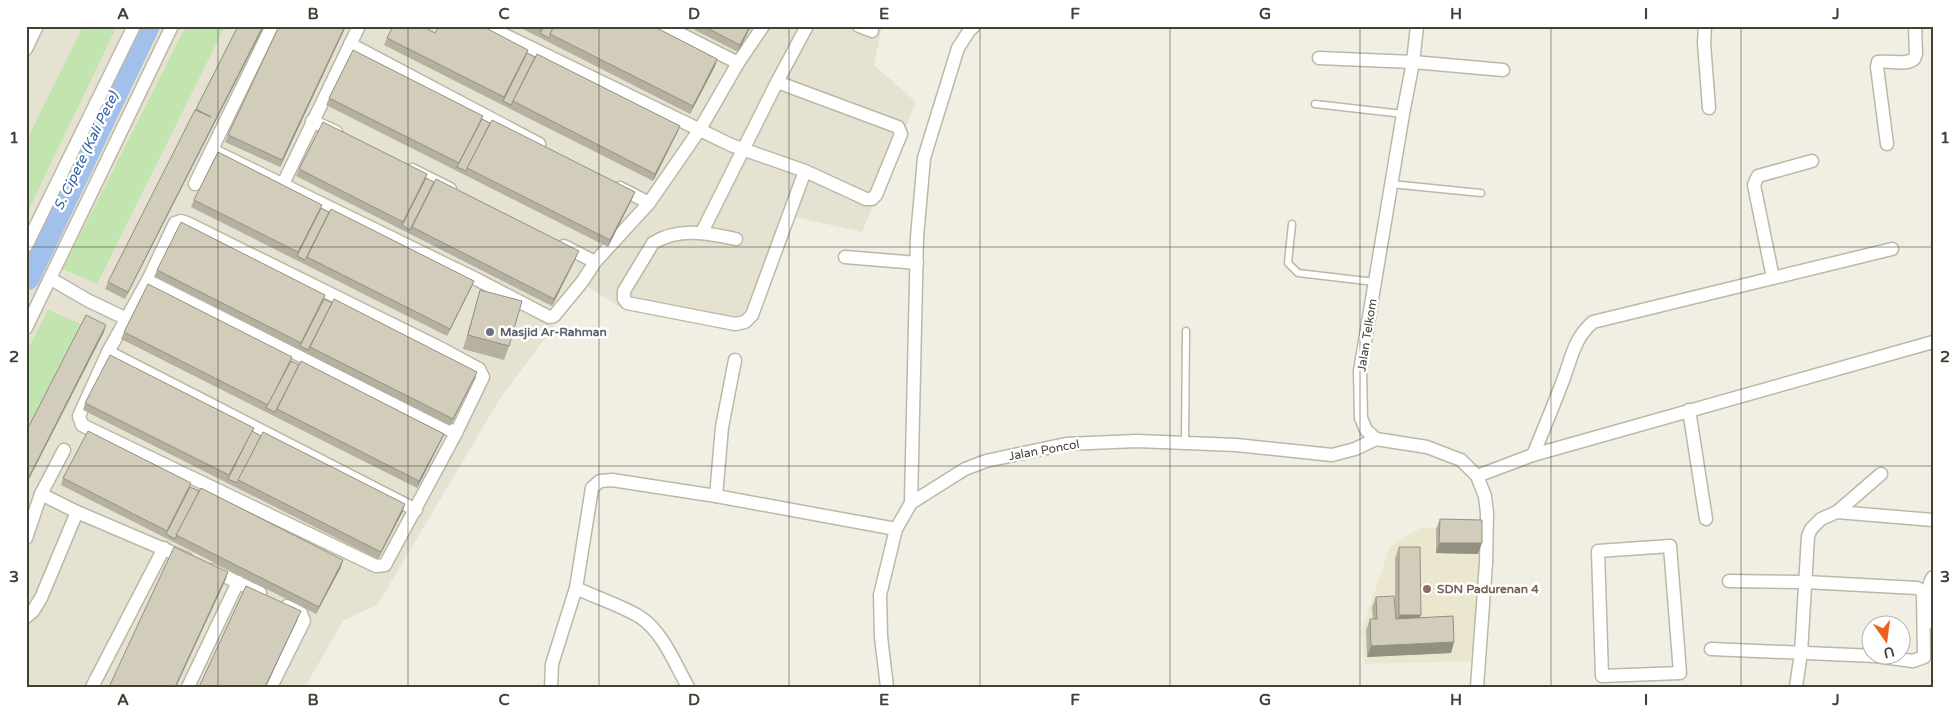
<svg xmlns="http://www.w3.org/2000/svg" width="1959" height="713" viewBox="0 0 1959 713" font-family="'Varela Round',sans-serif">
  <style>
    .residential { fill: #e5e2d2 }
    .education { fill: #eae7ce }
    .green { fill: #c2e4ae }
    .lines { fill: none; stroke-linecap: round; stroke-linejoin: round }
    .river { stroke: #a2c0ec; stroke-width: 29 }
    .lane-casing { stroke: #bcb8a7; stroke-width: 9 }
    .street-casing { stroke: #bcb8a7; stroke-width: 15 }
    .lane { stroke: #fff; stroke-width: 6 }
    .street { stroke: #fff; stroke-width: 12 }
    .wall { fill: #b5b0a0 }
    .shaded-wall { fill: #939082 }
    .building { fill: #d2cdba; stroke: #939082 }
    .grid { fill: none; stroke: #434034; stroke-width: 1; stroke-opacity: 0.55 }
    .worship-dot { fill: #6b7280; stroke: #fff; stroke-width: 2 }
    .education-dot { fill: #8d6e63; stroke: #fff; stroke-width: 2 }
    .labels { text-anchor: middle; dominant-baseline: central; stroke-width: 5; stroke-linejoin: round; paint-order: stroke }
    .worship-label { font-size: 12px; font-weight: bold; fill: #5b616d; stroke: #fff; text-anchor: start }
    .street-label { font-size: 12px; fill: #434034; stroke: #fff }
    .education-label { font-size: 12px; font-weight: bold; fill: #785e54; stroke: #fff; text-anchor: start }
    .water-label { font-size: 14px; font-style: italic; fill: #3362a8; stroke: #fff }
    .neatline { fill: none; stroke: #434034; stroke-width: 2 }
    .grid-label { font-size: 16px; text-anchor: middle; font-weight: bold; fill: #434034 }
  </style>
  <rect width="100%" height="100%" fill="#f1efe4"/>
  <!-- residential -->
  <polygon class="residential" points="26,26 882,26 874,65 916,102 862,232 786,215 747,315 736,328 618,306 585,285 501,397 378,604 343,621 305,687 26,687"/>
  <!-- education -->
  <polygon class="education" points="1483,525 1476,661 1365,664 1361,631 1390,547 1420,528"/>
  <!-- green -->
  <g class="green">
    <polygon points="83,26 117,26 26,215 26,142"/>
    <polygon points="186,26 225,26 97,284 63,269"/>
    <polygon points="48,310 81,324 26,432 26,353"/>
  </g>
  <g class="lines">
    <!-- river -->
    <polyline class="river" points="26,276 145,26"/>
    <!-- lane casing -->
    <g class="lane-casing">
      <g id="lane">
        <polyline points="1315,104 1403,114"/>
        <polyline points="1391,184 1481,193"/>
        <polyline points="1292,224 1288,263 1298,273 1375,282"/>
        <polyline points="1185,443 1186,331"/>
      </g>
    </g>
    <!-- street casing -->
    <g class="street-casing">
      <g id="street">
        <polyline points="486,26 731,145 805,171 866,199 872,199 876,195 901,134 898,127 777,82"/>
        <polyline points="665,26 738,63"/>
        <polyline points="859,26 872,31"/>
        <polyline points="1417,26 1413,62 1403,114 1360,371 1361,418 1366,430 1376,439 1427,447 1461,460 1477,476 1485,496 1487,513 1486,563 1477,687"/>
        <polyline points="1705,26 1704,43 1709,108"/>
        <polyline points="350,44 539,144"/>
        <polyline points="26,49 37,26"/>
        <polyline points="1319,58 1413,62 1503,70"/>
        <polyline points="312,121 336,132"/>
        <path d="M 1887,144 L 1877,67 L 1878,62 C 1890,60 1904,66 1914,59 L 1916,54 L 1915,26"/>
        <polyline points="212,150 478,280 549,317 554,316 582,282 595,262 649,203 700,129 738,63 763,26"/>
        <polyline points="412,170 450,189"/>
        <polyline points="195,184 272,26"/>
        <polyline points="283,184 359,26"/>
        <polyline points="620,188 649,203"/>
        <polygon points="181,221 187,223 444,350 479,369 483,377 456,433 385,565 376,566 82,425 79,416 108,352 148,280 175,223"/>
        <polyline points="702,232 777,82 807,26"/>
        <path d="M 736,239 C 708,233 679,227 653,243 L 624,291 L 624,299 L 627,303 L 735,324 L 745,322 L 752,315 L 805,171"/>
        <polyline points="26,246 134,26"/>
        <polyline points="564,246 595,262"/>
        <polyline points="845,257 917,263"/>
        <polyline points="1773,278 1892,249"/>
        <polyline points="51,279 89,301 127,319"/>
        <polyline points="148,280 456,433"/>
        <polyline points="26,328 172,26"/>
        <polyline points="108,352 416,510"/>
        <polyline points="1689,410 1706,519"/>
        <path d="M 1533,455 C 1543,431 1553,407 1562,383 C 1571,361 1573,339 1593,322 L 1773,278 L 1754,185 L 1758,176 L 1812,161"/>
        <polyline points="1477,476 1533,455 1933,342"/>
        <polyline points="41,494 77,512 187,559"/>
        <polyline points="716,496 722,427 735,360"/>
        <polyline points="911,503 917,237 924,158 958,48 969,31 974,26"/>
        <polyline points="1837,512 1881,474"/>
        <polyline points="26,538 41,494 64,450"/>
        <polygon points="1670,546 1680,673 1602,676 1598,551"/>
        <polyline points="212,570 260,593"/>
        <path d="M 1933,577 C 1924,588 1931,610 1933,623"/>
        <path d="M 576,588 C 597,598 620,605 640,617 C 663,632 675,664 688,687"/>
        <polyline points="26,617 33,611 41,598 77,512"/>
        <polyline points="1711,649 1875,656 1913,661 1924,657 1923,594 1922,591 1917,588 1806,582 1729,581"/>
        <polyline points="92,687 164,548"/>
        <polyline points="188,687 238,582"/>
        <polyline points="271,687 304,621 301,613 287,606"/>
        <polyline points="551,687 552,664 576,588 592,488 600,481 612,480 716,496 896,529"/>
        <polyline points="887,687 881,637 880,595 896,529 911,503 965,469 986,461 1066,444 1137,441 1236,445 1332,455 1355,449 1376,439"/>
        <polyline points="1796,687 1801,653 1808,536 1811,529 1821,519 1837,512 1933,520"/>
      </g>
    </g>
    <!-- lane -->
    <use href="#lane" class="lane"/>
    <!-- street -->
    <use href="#street" class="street"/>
  </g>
  <!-- wall -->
  <g class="wall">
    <polygon points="238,26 264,26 125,299 105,289 108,282"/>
    <polygon points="346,26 280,167 225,142 228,135"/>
    <polygon points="517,26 653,26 717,59 715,66 690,114"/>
    <polygon points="687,26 751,26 738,52"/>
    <polygon points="435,33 528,50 527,53 680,126 677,133 653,181 384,45 387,38"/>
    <polygon points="329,98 482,119 635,192 632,199 608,247 326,105"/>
    <polygon points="299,169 427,174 426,178 576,258 552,306 296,176"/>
    <polygon points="194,200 322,205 321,208 474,281 471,288 447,336 191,207"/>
    <polygon points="157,270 324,299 474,379 450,426 154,277"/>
    <polygon points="480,290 509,346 504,360 463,349 476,304"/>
    <polygon points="124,332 291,361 444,434 441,441 417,488 121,339"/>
    <polygon points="85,403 252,431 403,511 378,559 83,410"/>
    <polygon points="63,478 190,487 341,567 316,614 61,485"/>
    <polygon points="1440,519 1478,554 1436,553 1436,529"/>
    <polygon points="1399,547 1420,618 1454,642 1451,653 1367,657 1366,630 1370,619 1373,619 1372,607 1376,597 1395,611 1395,558"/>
  </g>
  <!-- shaded-wall -->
  <g class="shaded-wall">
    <polygon points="263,26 264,26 125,299 128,292"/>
    <polygon points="345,26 346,26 280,167 282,160"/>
    <polygon points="750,26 751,26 738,52 740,45"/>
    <polygon points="717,59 715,66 690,114 693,106"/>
    <polygon points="680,126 677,133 653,181 655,174"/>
    <polygon points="635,192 632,199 608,247 610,240"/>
    <polygon points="579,251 576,258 552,306 554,299"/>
    <polygon points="474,281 471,288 447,336 450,329"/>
    <polygon points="106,325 104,332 26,485 26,483"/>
    <polygon points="477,372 474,379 450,426 453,419"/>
    <polygon points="444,434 441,441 417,488 419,481"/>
    <polygon points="405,504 403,511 378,559 381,552"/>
    <polygon points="1439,543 1482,543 1478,554 1436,553"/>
    <polygon points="343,560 341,567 316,614 319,607"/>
    <polygon points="228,572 226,579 176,687 175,687"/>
    <polygon points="301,611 298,618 266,687 265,687"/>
    <polygon points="1399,615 1421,615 1417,625 1395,626"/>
    <polygon points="1454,642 1451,653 1367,657 1371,646"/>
  </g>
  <!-- building -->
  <g class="building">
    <polygon points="238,26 263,26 128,292 108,282 195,110 211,117 196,109"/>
    <polygon points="279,26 345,26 282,160 228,135"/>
    <polygon points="393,26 422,26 435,33 439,26 482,26 528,50 504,97 387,38"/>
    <polygon points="534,26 543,26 541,30"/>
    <polygon points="544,26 554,26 549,38 540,33"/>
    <polygon points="554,26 653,26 717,59 693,106 550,34"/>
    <polygon points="703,26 750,26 740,45"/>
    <polygon points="353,50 483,116 459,163 329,98"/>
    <polygon points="527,53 535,57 511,105 503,101"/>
    <polygon points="537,54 680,126 655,174 513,101"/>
    <polygon points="482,119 490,123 466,171 457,167"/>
    <polygon points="492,120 635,192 610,240 467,168"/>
    <polygon points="323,122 427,174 403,222 299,169"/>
    <polygon points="218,152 322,205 298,252 194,200"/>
    <polygon points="426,178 434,182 410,230 402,225"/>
    <polygon points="436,179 579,251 554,299 412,227"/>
    <polygon points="321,208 329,212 305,260 297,256"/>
    <polygon points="331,209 474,281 450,329 307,257"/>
    <polygon points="181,222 325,295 301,343 157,270"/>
    <polygon points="148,284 292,357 268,405 124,332"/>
    <polygon points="480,290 522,301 509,346 468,335"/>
    <polygon points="324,299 332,303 308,350 300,346"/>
    <polygon points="334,299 477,372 453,419 310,347"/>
    <polygon points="86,315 106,325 26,483 26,432"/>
    <polygon points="110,355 254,428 229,475 85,403"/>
    <polygon points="291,361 299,365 275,412 266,408"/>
    <polygon points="301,361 444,434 419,481 277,409"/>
    <polygon points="88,431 191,483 167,531 63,478"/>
    <polygon points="252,431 261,436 237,483 228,479"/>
    <polygon points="263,432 405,504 381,552 238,480"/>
    <polygon points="190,487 199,491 175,539 166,534"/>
    <polygon points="201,488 343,560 319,607 176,535"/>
    <polygon points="1440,519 1482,520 1482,543 1439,543"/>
    <polygon points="174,547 228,572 175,687 109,687"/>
    <polygon points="1399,547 1420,547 1421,615 1399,615"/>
    <polygon points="246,586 301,611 265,687 199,687"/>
    <polygon points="1394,596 1396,619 1453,616 1454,642 1371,646 1370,619 1377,619 1376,597"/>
  </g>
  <!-- grid -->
  <path class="grid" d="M 218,26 L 218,687M 408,26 L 408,687M 599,26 L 599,687M 789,26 L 789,687M 980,26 L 980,687M 1170,26 L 1170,687M 1360,26 L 1360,687M 1551,26 L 1551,687M 1741,26 L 1741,687M 26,247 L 1933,247M 26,466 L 1933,466"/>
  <!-- markers -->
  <circle class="worship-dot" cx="490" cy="332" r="5"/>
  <circle class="education-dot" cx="1427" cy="589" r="5"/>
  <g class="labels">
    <!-- worship labels -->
    <g class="worship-label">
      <text x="500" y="332">Masjid Ar-Rahman</text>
    </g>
    <!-- street labels -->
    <g class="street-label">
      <text transform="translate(1367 335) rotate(-81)">Jalan Telkom</text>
      <text transform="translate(1044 450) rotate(-10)">Jalan Poncol</text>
    </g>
    <!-- education labels -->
    <g class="education-label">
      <text x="1437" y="589">SDN Padurenan 4</text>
    </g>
    <!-- water labels -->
    <g class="water-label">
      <text transform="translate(86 151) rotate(-64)">S. Cipete (Kali Pete)</text>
    </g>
  </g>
  <!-- border -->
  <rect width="1959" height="713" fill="none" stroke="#ffffff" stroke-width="55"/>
  <!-- north arrow -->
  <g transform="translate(1886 640) rotate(166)"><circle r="24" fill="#ffffff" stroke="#b4b3ae"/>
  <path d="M0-4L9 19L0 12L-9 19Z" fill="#ef621d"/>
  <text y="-8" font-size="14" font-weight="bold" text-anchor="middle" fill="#434034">U</text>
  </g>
  <rect x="28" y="28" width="1904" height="658" class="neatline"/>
  <g class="grid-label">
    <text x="123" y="19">A</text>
    <text x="313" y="19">B</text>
    <text x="504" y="19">C</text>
    <text x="694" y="19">D</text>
    <text x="884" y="19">E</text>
    <text x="1075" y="19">F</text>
    <text x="1265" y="19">G</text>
    <text x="1456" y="19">H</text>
    <text x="1646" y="19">I</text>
    <text x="1836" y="19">J</text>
    <text x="14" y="143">1</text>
    <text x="1945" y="143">1</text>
    <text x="14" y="362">2</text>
    <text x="1945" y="362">2</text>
    <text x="14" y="582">3</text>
    <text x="1945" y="582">3</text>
    <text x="123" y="705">A</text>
    <text x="313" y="705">B</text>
    <text x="504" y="705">C</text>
    <text x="694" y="705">D</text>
    <text x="884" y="705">E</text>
    <text x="1075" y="705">F</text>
    <text x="1265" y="705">G</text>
    <text x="1456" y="705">H</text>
    <text x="1646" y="705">I</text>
    <text x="1836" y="705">J</text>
  </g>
</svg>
